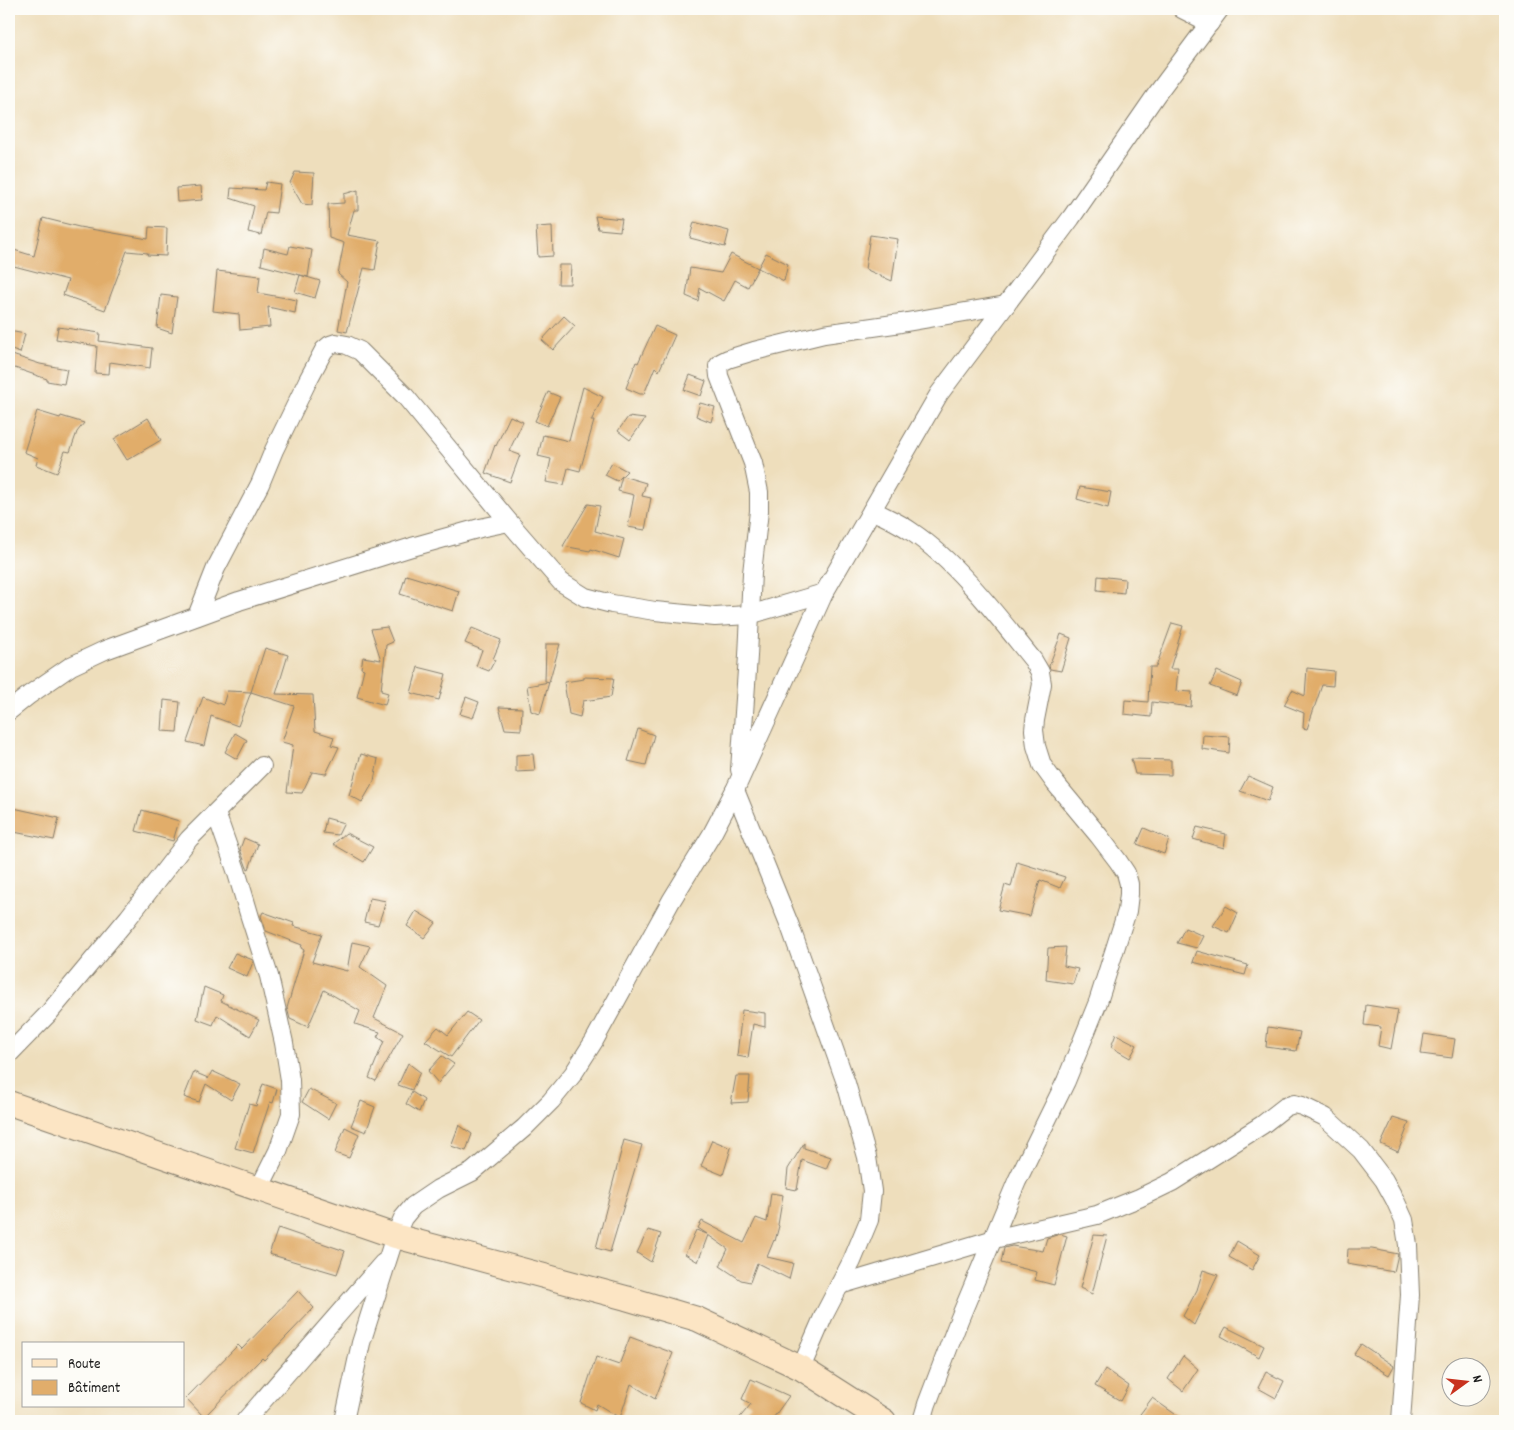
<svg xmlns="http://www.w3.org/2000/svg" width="1514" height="1430" viewBox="0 0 1514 1430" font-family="Dekko,sans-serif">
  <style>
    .building { fill: #e1ad6b }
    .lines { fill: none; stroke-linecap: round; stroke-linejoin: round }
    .minor-casing { stroke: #857d6c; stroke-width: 20 }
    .secondary-casing { stroke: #857d6c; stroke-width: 26 }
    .minor { stroke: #fff; stroke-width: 18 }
    .secondary { stroke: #fce5c4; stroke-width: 24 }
  </style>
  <rect width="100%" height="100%" fill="#fdfcf7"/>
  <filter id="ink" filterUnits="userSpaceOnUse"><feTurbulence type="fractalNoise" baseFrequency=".02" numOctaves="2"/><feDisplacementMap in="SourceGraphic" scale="10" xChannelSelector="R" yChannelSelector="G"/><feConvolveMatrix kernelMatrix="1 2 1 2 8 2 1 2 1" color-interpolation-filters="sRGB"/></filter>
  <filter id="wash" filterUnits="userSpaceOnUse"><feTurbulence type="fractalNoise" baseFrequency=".0096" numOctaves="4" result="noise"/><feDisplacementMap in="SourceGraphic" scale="20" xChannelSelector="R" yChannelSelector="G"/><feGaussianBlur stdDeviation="1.12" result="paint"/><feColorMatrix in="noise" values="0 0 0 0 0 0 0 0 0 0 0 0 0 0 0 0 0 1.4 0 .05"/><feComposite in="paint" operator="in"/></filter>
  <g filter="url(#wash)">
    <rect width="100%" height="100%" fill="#eedebc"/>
    <g id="blocks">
      <!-- building -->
      <g class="building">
        <polygon points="295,172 314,173 312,205 302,204 290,183"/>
        <polygon points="266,182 280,184 276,213 266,212 261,235 248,232 254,206 230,198 231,188 264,190"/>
        <polygon points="201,186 202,200 177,202 176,188"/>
        <polygon points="358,190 358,210 354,210 347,235 380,241 375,270 364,268 347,332 338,330 347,282 338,274 344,243 329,238 328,204 344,203 344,194"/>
        <polygon points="595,216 622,219 620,231 598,229"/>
        <polygon points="43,218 79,227 148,239 149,227 167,228 166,256 147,255 148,253 127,251 105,310 63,295 68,280 10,265 14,250 34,256"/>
        <polygon points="694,222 729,231 725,247 690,238"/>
        <polygon points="552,226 553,256 538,257 536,227"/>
        <polygon points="870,235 898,239 892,281 865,269"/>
        <polygon points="290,246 312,250 308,277 261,265 264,248 288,254"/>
        <polygon points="766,253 788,264 784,281 758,268"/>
        <polygon points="731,254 758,268 748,287 735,280 724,301 700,288 698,301 686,296 690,268 721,273"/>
        <polygon points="559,265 571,265 570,284 558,284"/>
        <polygon points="217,271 260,276 258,293 297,300 295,313 268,307 270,327 240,330 239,314 213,311"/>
        <polygon points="300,275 320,281 315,298 295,292"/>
        <polygon points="161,295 177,297 172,333 157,328"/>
        <polygon points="564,316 575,326 553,350 542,340"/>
        <polygon points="655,326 675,335 659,371 655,367 644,394 640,394 626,388 636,362 638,363"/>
        <polygon points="58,327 100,333 99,341 152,348 150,368 110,362 109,374 95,373 97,346 56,339"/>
        <polygon points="9,331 25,334 20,353 9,349"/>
        <polygon points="9,354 40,364 67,369 64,384 47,381 47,379 9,366"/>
        <polygon points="690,375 706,381 701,396 684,390"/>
        <polygon points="583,387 603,397 591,421 594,421 580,471 568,468 564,485 546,482 551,459 538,456 543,435 569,441"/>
        <polygon points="548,392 560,397 547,426 535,421"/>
        <polygon points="700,403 715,407 711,422 696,416"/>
        <polygon points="37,411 60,418 61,416 84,423 77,432 70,452 65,451 57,473 36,465 38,458 24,452"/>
        <polygon points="510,416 523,422 509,451 520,455 510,482 485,473 495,445 496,446"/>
        <polygon points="628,417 645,419 630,440 618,431"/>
        <polygon points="148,418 161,440 127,460 114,439"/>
        <polygon points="612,463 627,471 617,481 605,475"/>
        <polygon points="622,476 646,483 642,496 651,498 645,530 628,527 634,495 618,491"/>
        <polygon points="1080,487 1111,492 1108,508 1077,499"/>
        <polygon points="588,504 600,506 595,531 624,539 619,558 591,549 590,551 563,546"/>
        <polygon points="406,575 459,591 453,611 400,594"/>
        <polygon points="1098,576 1125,579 1124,593 1097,590"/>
        <polygon points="1172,623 1183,626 1170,669 1178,669 1176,691 1192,692 1191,707 1152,702 1151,717 1124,714 1125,700 1148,702 1150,667 1156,667"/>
        <polygon points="387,627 393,642 386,645 381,691 388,693 385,705 357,697 364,669 361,668 363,657 381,660 371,629"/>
        <polygon points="472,628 501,640 493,659 495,660 489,671 476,666 482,650 465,643"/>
        <polygon points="1061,634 1071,638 1061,671 1050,669 1049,666"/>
        <polygon points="546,644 560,644 549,682 545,681"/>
        <polygon points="265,648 288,655 276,694 313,695 315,731 334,737 331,745 339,747 326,774 312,772 302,793 287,792 293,745 282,742 294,706 251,692"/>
        <polygon points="418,667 446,674 439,700 411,693"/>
        <polygon points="1307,668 1334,671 1333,686 1322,685 1307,729 1303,728 1304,713 1284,705 1292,690 1305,696"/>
        <polygon points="1217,671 1242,682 1237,696 1210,686"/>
        <polygon points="584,677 614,678 611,697 583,701 580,717 569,714 564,682 584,679"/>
        <polygon points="549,682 540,714 531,711 527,686"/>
        <polygon points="227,691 251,692 238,726 211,716 204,746 187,742 203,697 223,705"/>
        <polygon points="466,697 479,702 473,718 460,714"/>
        <polygon points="164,700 180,702 177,732 162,731"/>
        <polygon points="499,707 522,708 521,730 505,729"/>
        <polygon points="638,729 654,735 646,765 628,761"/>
        <polygon points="235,733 247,740 237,759 225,752"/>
        <polygon points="1203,735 1230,737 1229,753 1202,749"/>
        <polygon points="361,754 378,759 374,781 362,802 349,795"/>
        <polygon points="533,754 535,771 516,772 516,755"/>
        <polygon points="1131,759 1171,760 1171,775 1135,774"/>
        <polygon points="1248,776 1273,787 1268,801 1240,791"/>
        <polygon points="9,807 59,818 54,840 9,831"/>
        <polygon points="142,810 179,821 173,841 136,831"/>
        <polygon points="326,818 344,823 338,835 323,833"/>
        <polygon points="1197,827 1226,834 1224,848 1193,839"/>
        <polygon points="1144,828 1169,839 1164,854 1137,844"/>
        <polygon points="346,833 373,847 364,862 333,844"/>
        <polygon points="244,838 258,844 249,869 247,868 240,849"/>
        <polygon points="1017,862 1065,877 1060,888 1040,880 1030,916 998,910 1005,885 1011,887"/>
        <polygon points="370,898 386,901 378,925 364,922"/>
        <polygon points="1226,906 1238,913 1229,933 1213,926"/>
        <polygon points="416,911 436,923 424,938 407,926"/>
        <polygon points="263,912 294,923 293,926 322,934 312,962 347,971 352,942 370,946 360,967 387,986 374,1018 403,1033 376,1081 369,1078 384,1041 377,1037 380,1032 355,1024 360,1011 324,990 308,1027 290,1019 287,1008 304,950 301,948 302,945 266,931 261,916"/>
        <polygon points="1185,928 1203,936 1197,948 1177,943"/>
        <polygon points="1066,947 1064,966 1078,969 1073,984 1046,980 1048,948"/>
        <polygon points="1197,951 1248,965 1245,975 1193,962"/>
        <polygon points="235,953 253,960 253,962 247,977 227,968"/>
        <polygon points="204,987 223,995 221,1001 259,1020 250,1036 217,1015 213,1025 197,1019"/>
        <polygon points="1366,1005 1398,1010 1391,1049 1378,1046 1381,1027 1364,1025"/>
        <polygon points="742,1010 765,1013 765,1027 753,1024 748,1058 737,1056"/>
        <polygon points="467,1012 479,1020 451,1057 425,1041 438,1027 448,1035"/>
        <polygon points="1268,1027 1300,1032 1296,1051 1266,1047"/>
        <polygon points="1116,1034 1137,1045 1130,1058 1111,1047"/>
        <polygon points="1424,1034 1455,1039 1452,1058 1421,1054"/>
        <polygon points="442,1056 454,1064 438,1083 428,1071"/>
        <polygon points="408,1063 420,1072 412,1090 398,1085"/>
        <polygon points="212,1071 240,1084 231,1100 206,1084 199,1102 184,1097 194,1072 208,1078 208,1079"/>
        <polygon points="736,1076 750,1076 748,1102 731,1103"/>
        <polygon points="263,1084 277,1089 273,1103 270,1102 253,1153 235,1148 249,1104 256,1106"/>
        <polygon points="309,1089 336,1103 328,1119 302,1102"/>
        <polygon points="412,1092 424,1100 419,1112 406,1104"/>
        <polygon points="361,1101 375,1107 366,1132 351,1126"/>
        <polygon points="1393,1118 1409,1123 1398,1152 1381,1144"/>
        <polygon points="459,1125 472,1134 466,1151 451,1146"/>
        <polygon points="345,1127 359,1134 349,1158 335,1153"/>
        <polygon points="624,1140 642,1145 610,1252 596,1248"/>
        <polygon points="712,1140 731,1148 723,1175 701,1166"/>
        <polygon points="804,1143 804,1148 831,1157 826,1169 802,1160 797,1190 786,1188 788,1169"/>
        <polygon points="771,1193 783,1195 778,1225 779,1226 775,1241 774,1240 767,1257 793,1263 789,1279 757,1263 750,1282 741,1280 720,1266 728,1249 708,1235 698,1262 685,1254 696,1230 707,1234 698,1228 702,1221 744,1243 756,1218 767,1222"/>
        <polygon points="278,1228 345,1251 337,1274 269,1254"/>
        <polygon points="648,1230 661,1234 651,1262 637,1253"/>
        <polygon points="1060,1234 1067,1236 1054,1285 1035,1280 1037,1272 1001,1263 1004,1248 1012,1246 1043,1251 1047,1238"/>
        <polygon points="1094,1235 1107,1236 1092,1294 1080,1288"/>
        <polygon points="1237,1241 1260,1255 1252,1270 1229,1257"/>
        <polygon points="1348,1249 1372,1249 1398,1254 1394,1272 1347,1264"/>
        <polygon points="1203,1270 1218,1275 1194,1325 1183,1316 1197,1290"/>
        <polygon points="298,1291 314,1308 264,1360 262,1358 204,1417 186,1398 238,1345 242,1349"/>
        <polygon points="1226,1327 1264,1346 1259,1357 1221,1336"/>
        <polygon points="630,1337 673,1353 655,1399 631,1384 620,1418 597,1404 595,1410 581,1403 596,1357 619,1365"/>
        <polygon points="1361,1344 1394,1366 1389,1375 1354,1354"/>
        <polygon points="1183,1356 1198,1369 1183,1391 1168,1379"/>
        <polygon points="1105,1369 1129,1386 1121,1401 1095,1386"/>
        <polygon points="1266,1372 1284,1381 1276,1398 1258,1388"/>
        <polygon points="751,1379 789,1396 771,1421 737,1421 751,1404 742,1399"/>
        <polygon points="1152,1398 1185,1421 1135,1421"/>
      </g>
    </g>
  </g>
  <g filter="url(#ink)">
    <use href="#blocks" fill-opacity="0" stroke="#857d6c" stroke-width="1"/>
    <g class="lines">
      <!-- minor casing -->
      <g class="minor-casing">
        <g id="minor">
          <polyline points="1182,9 1210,23"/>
          <path d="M 872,510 C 885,517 900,523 912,532 C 957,562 999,618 1033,660 L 1040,672 L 1042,684 L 1035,720 L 1034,730 L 1036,746 L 1042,765 L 1055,783 L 1099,836 L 1118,861 L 1126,873 L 1129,884 L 1129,894 L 1127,911 L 1098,1002 L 1066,1081 L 1017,1181 L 959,1320 L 927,1404 L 922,1421"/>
          <polyline points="197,616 216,568 260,484 274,450 308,380 324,350 330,345 336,343 347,345 360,351 405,396 509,522 561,582 585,597 612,604 655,611 715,617 749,615 824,593"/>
          <polyline points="9,711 29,695 71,666 105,650 239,601 412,547 480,528 509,522"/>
          <polyline points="740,770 748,656 752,573 759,511 759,492 753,463 719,376 718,366 722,362 728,359 754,351 824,334 901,323 1006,305"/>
          <polyline points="735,790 790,926 846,1083 867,1157 872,1191 869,1220 852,1261 824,1315 801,1368"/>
          <polyline points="216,813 236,870 250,917 269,976 284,1043 290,1080 291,1114 278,1151 259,1189"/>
          <polyline points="9,1054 48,1014 128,918 189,839 262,766"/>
          <polyline points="840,1285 994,1239 1097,1215 1119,1206 1139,1198 1172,1182 1262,1125 1285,1107 1294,1104 1302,1106 1325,1117 1361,1150 1384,1180 1395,1200 1404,1220 1408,1245 1410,1295 1401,1421"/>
          <polyline points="245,1421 383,1263"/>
          <polyline points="344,1421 361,1343 395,1236 403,1218 413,1206 438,1189 472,1172 524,1128 551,1101 573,1074 594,1041 671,901 712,834 735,790 824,593 939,394 1071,218 1156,95 1220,9"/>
        </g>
      </g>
      <!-- secondary casing -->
      <g class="secondary-casing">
        <polyline id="secondary" points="9,1103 395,1236 626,1298 697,1319 801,1368 884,1421"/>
      </g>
      <!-- minor -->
      <use href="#minor" class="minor"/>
      <!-- secondary -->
      <use href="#secondary" class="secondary"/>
    </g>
  </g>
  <!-- margin -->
  <rect width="1514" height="1430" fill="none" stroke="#fdfcf7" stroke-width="30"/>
  <!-- legend -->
  <rect x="22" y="1342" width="162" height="65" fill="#fdfcf7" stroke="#a3a29f"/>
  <rect x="32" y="1359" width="25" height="8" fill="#fce5c4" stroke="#a3a29f"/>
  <text x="68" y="1368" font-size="15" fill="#1c1c1c">Route</text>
  <rect x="32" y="1380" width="25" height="15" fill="#e1ad6b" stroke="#a3a29f"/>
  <text x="68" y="1392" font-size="15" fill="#1c1c1c">Bâtiment</text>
  <!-- north arrow -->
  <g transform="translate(1466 1382) rotate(75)"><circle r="24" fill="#fdfcf7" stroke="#a3a29f"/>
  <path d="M0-4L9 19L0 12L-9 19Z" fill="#c8321e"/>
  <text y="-8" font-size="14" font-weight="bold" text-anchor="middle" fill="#1c1c1c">N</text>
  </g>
</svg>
